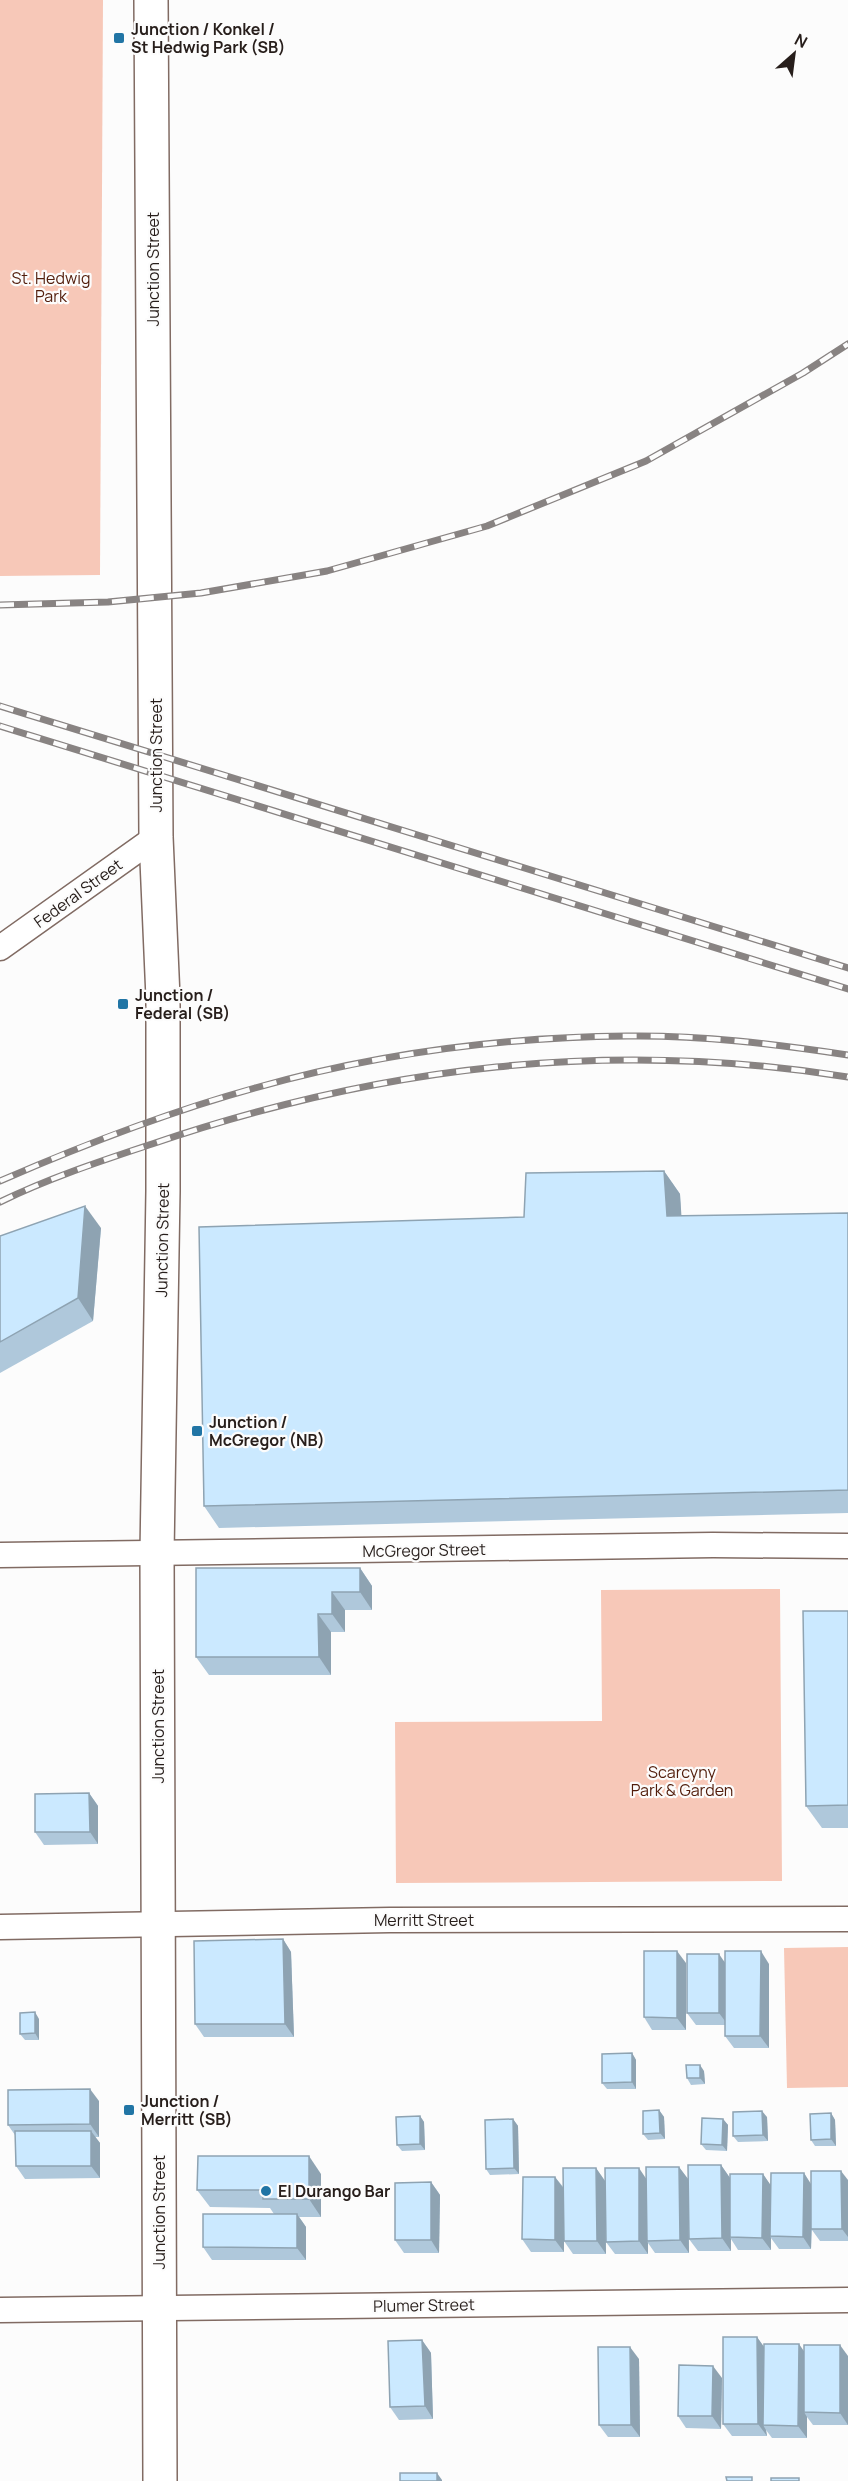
<svg xmlns="http://www.w3.org/2000/svg" width="848" height="2481" viewBox="0 0 848 2481" font-family="Manrope,sans-serif">
  <style>
    .green { fill: #f7c8b8 }
    .lines { fill: none; stroke-linecap: round; stroke-linejoin: round }
    .street-casing { stroke: #816b63; stroke-width: 27 }
    .secondary-casing { stroke: #816b63; stroke-width: 36 }
    .street { stroke: #fff; stroke-width: 24 }
    .secondary { stroke: #fff; stroke-width: 33 }
    .rail-casing { stroke: #888382; stroke-width: 7 }
    .rail { stroke: #fcfcfc; stroke-width: 4.5; stroke-dasharray: 14; stroke-linecap: butt }
    .wall { fill: #afc8db }
    .shaded-wall { fill: #8ea3b2 }
    .building { fill: #cbe9ff; stroke: #8ea3b2; stroke-width: 1.5 }
    .poi-dot { fill: #2175a5; stroke: #fcfcfc; stroke-width: 2 }
    .labels { text-anchor: middle; dominant-baseline: central; stroke-width: 4.5; stroke-linejoin: round; paint-order: stroke }
    .poi-label { font-size: 16px; font-weight: bold; fill: #271e1b; stroke: #fcfcfc; text-anchor: start }
    .street-label { font-size: 16px; fill: #271e1b; stroke: #fcfcfc }
    .park-label { font-size: 16px; fill: #521d0b; stroke: #fcfcfc }
  </style>
  <rect width="100%" height="100%" fill="#fcfcfc"/>
  <!-- green -->
  <g class="green">
    <polygon points="0,0 103,0 100,575 0,576"/>
    <polygon points="780,1589 782,1881 396,1883 395,1722 602,1721 601,1590"/>
    <polygon points="848,1947 848,2087 787,2088 784,1948"/>
  </g>
  <g class="lines">
    <!-- street casing -->
    <g class="street-casing">
      <g id="street">
        <polyline points="0,948 156,837"/>
        <polyline points="0,1555 713,1545 848,1546"/>
        <polyline points="0,1927 390,1920 848,1919"/>
        <polyline points="0,2310 848,2300"/>
      </g>
    </g>
    <!-- secondary casing -->
    <g class="secondary-casing">
      <polyline id="secondary" points="151,0 156,837 163,998 163,1191 157,1553 160,2481"/>
    </g>
    <!-- street -->
    <use href="#street" class="street"/>
    <!-- secondary -->
    <use href="#secondary" class="secondary"/>
    <!-- rail casing -->
    <g class="rail-casing">
      <g id="rail">
        <polyline points="0,605 108,602 201,593 327,571 487,526 646,461 803,373 848,344"/>
        <polyline points="0,706 848,968"/>
        <polyline points="0,726 848,989"/>
        <path d="M 0,1181 C 83,1145 168,1112 255,1088 C 375,1054 503,1037 627,1036 C 701,1035 775,1044 848,1055"/>
        <path d="M 0,1202 C 49,1178 101,1161 152,1144 C 381,1066 609,1039 848,1077"/>
      </g>
    </g>
    <!-- rail -->
    <use href="#rail" class="rail"/>
  </g>
  <!-- wall -->
  <g class="wall">
    <polygon points="664,1171 680,1194 681,1216 848,1213 848,1513 219,1528 204,1506 524,1217"/>
    <polygon points="101,1228 93,1321 0,1373 0,1236"/>
    <polygon points="360,1568 372,1586 372,1610 345,1610 345,1632 331,1632 331,1675 209,1675 196,1657"/>
    <polygon points="848,1611 848,1828 822,1828 806,1806"/>
    <polygon points="89,1793 98,1806 98,1844 44,1845 35,1832"/>
    <polygon points="283,1939 291,1952 294,2037 204,2037 195,2024"/>
    <polygon points="725,1962 769,1964 769,2048 734,2048 725,2036 725,2025 696,2025 687,2013"/>
    <polygon points="686,1963 686,2030 652,2030 644,2017"/>
    <polygon points="39,2019 39,2040 25,2040 20,2034"/>
    <polygon points="632,2053 636,2060 636,2089 607,2089 602,2083"/>
    <polygon points="704,2071 705,2084 691,2085 687,2078"/>
    <polygon points="99,2101 99,2137 95,2137 100,2143 100,2178 25,2179 16,2166 15,2135 8,2125"/>
    <polygon points="659,2110 664,2117 665,2139 648,2140 643,2134"/>
    <polygon points="831,2113 835,2120 836,2146 815,2146 811,2140"/>
    <polygon points="420,2116 424,2122 425,2150 402,2151 397,2145"/>
    <polygon points="767,2117 768,2141 738,2142 733,2136"/>
    <polygon points="513,2119 518,2126 519,2174 490,2175 486,2169"/>
    <polygon points="723,2119 728,2125 727,2151 706,2150 701,2144"/>
    <polygon points="721,2165 730,2178 763,2174 770,2185 804,2173 811,2184 848,2180 848,2241 820,2241 812,2230 811,2249 779,2249 771,2238 771,2250 738,2250 731,2239 731,2251 698,2251 689,2239"/>
    <polygon points="679,2167 688,2179 689,2253 655,2253 648,2243 648,2254 615,2254 606,2242 646,2179"/>
    <polygon points="596,2168 605,2181 606,2254 573,2254 564,2241 564,2252 531,2252 522,2239 555,2177 564,2188"/>
    <polygon points="321,2174 321,2217 299,2217 306,2227 306,2260 212,2260 203,2247 274,2214 270,2208 210,2207 197,2190"/>
    <polygon points="431,2182 440,2195 439,2253 404,2253 395,2240"/>
    <polygon points="757,2337 764,2347 848,2356 848,2425 813,2425 807,2417 807,2438 772,2438 766,2430 767,2436 732,2436 723,2424"/>
    <polygon points="422,2340 431,2353 433,2419 399,2420 390,2407"/>
    <polygon points="639,2359 640,2437 608,2437 599,2425"/>
    <polygon points="722,2378 721,2429 686,2428 678,2416"/>
  </g>
  <!-- shaded-wall -->
  <g class="shaded-wall">
    <polygon points="664,1171 680,1194 683,1239 667,1216"/>
    <polygon points="85,1206 101,1228 93,1321 78,1298"/>
    <polygon points="360,1568 372,1586 372,1610 360,1592"/>
    <polygon points="332,1592 345,1610 345,1632 332,1614"/>
    <polygon points="318,1614 331,1632 331,1675 319,1657"/>
    <polygon points="89,1793 98,1806 98,1844 90,1832"/>
    <polygon points="283,1939 291,1952 294,2037 285,2024"/>
    <polygon points="677,1951 686,1963 686,2030 677,2018"/>
    <polygon points="761,1951 769,1964 769,2048 760,2036"/>
    <polygon points="719,1954 728,1967 728,2025 719,2013"/>
    <polygon points="35,2012 39,2019 39,2040 35,2033"/>
    <polygon points="632,2053 636,2060 636,2089 632,2082"/>
    <polygon points="700,2065 704,2071 705,2084 700,2078"/>
    <polygon points="90,2089 99,2101 99,2137 90,2124"/>
    <polygon points="659,2110 664,2117 665,2139 660,2133"/>
    <polygon points="762,2111 767,2117 768,2141 763,2135"/>
    <polygon points="831,2113 835,2120 836,2146 831,2139"/>
    <polygon points="420,2116 424,2122 425,2150 420,2144"/>
    <polygon points="513,2119 518,2126 519,2174 514,2168"/>
    <polygon points="723,2119 728,2125 727,2151 722,2145"/>
    <polygon points="91,2131 100,2143 100,2178 91,2166"/>
    <polygon points="309,2156 321,2174 321,2217 309,2199"/>
    <polygon points="721,2165 730,2178 730,2237 731,2239 731,2251 722,2238"/>
    <polygon points="679,2167 688,2179 689,2253 680,2240"/>
    <polygon points="596,2168 605,2181 606,2254 597,2241"/>
    <polygon points="639,2168 647,2180 647,2241 648,2243 648,2254 639,2241"/>
    <polygon points="841,2171 848,2180 848,2237 842,2229"/>
    <polygon points="804,2173 812,2186 811,2249 803,2237"/>
    <polygon points="763,2174 772,2187 770,2236 771,2238 771,2250 762,2238"/>
    <polygon points="555,2177 564,2189 564,2252 555,2240"/>
    <polygon points="431,2182 440,2195 439,2253 431,2240"/>
    <polygon points="297,2214 306,2227 306,2260 297,2248"/>
    <polygon points="757,2337 766,2350 763,2425 766,2430 767,2436 758,2424"/>
    <polygon points="422,2340 431,2353 433,2419 425,2406"/>
    <polygon points="799,2344 808,2357 804,2412 807,2417 807,2438 798,2426"/>
    <polygon points="840,2345 848,2356 848,2425 840,2413"/>
    <polygon points="630,2347 639,2359 640,2437 631,2425"/>
    <polygon points="713,2366 722,2378 721,2429 712,2416"/>
    <polygon points="437,2473 442,2480 442,2481 437,2481"/>
  </g>
  <!-- building -->
  <g class="building">
    <polygon points="664,1171 667,1216 848,1213 848,1490 204,1506 199,1227 524,1217 526,1173"/>
    <polygon points="85,1206 78,1298 0,1342 0,1236"/>
    <polygon points="196,1568 360,1568 360,1592 332,1592 332,1614 318,1614 319,1657 196,1657"/>
    <polygon points="803,1611 848,1611 848,1805 806,1806"/>
    <polygon points="89,1793 90,1832 35,1832 35,1794"/>
    <polygon points="283,1939 285,2024 195,2024 194,1941"/>
    <polygon points="644,1951 677,1951 677,2018 644,2017"/>
    <polygon points="725,1951 761,1951 760,2036 725,2036"/>
    <rect x="687" y="1954" width="32" height="59"/>
    <polygon points="35,2012 35,2033 20,2034 20,2013"/>
    <polygon points="632,2053 632,2082 602,2083 602,2054"/>
    <polygon points="686,2065 700,2065 700,2078 687,2078"/>
    <polygon points="90,2089 90,2124 8,2125 8,2090"/>
    <polygon points="659,2110 660,2133 643,2134 643,2111"/>
    <polygon points="762,2111 763,2135 733,2136 733,2112"/>
    <polygon points="831,2113 831,2139 811,2140 810,2114"/>
    <polygon points="420,2116 420,2144 397,2145 396,2117"/>
    <polygon points="702,2118 723,2119 722,2145 701,2144"/>
    <polygon points="513,2119 514,2168 486,2169 485,2120"/>
    <polygon points="15,2131 91,2131 91,2166 16,2166"/>
    <polygon points="198,2156 309,2156 309,2199 263,2199 263,2190 197,2190"/>
    <polygon points="688,2165 721,2165 722,2238 689,2239"/>
    <polygon points="646,2167 679,2167 680,2240 647,2241"/>
    <polygon points="563,2168 596,2168 597,2241 564,2241"/>
    <polygon points="605,2168 639,2168 639,2241 606,2242"/>
    <polygon points="811,2171 841,2171 842,2229 811,2229"/>
    <polygon points="771,2173 804,2173 803,2237 770,2236"/>
    <polygon points="730,2174 763,2174 762,2238 730,2237"/>
    <polygon points="523,2177 555,2177 555,2240 522,2239"/>
    <polygon points="431,2182 431,2240 395,2240 395,2183"/>
    <polygon points="203,2214 297,2214 297,2248 203,2247"/>
    <polygon points="723,2337 757,2337 758,2424 723,2424"/>
    <polygon points="422,2340 425,2406 390,2407 388,2341"/>
    <polygon points="764,2344 799,2344 798,2426 763,2425"/>
    <polygon points="804,2345 840,2345 840,2413 804,2412"/>
    <polygon points="598,2347 630,2347 631,2425 599,2425"/>
    <polygon points="679,2365 713,2366 712,2416 678,2416"/>
    <rect x="400" y="2473" width="37" height="8"/>
    <polygon points="726,2477 752,2477 752,2481 727,2481"/>
    <rect x="771" y="2478" width="28" height="3"/>
  </g>
  <!-- markers -->
  <g class="poi-dot">
    <rect x="113" y="32" width="12" height="12" rx="3"/>
    <rect x="117" y="998" width="12" height="12" rx="3"/>
    <rect x="191" y="1425" width="12" height="12" rx="3"/>
    <rect x="123" y="2104" width="12" height="12" rx="3"/>
    <circle cx="266" cy="2191" r="6"/>
  </g>
  <g class="labels">
    <!-- poi labels -->
    <g class="poi-label">
      <text x="131" y="29">Junction / Konkel /<tspan x="131" dy="18">St Hedwig Park (SB)</tspan></text>
      <text x="135" y="995">Junction /<tspan x="135" dy="18">Federal (SB)</tspan></text>
      <text x="209" y="1422">Junction /<tspan x="209" dy="18">McGregor (NB)</tspan></text>
      <text x="141" y="2101">Junction /<tspan x="141" dy="18">Merritt (SB)</tspan></text>
      <text x="278" y="2191">El Durango Bar</text>
    </g>
    <!-- street labels -->
    <g class="street-label">
      <text transform="translate(153 269) rotate(-90)">Junction Street</text>
      <text transform="translate(156 755) rotate(-90)">Junction Street</text>
      <text transform="translate(78 893) rotate(-36)">Federal Street</text>
      <text transform="translate(162 1240) rotate(-89)">Junction Street</text>
      <text transform="translate(424 1550) rotate(-1)">McGregor Street</text>
      <text transform="translate(158 1726) rotate(-90)">Junction Street</text>
      <text x="424" y="1920">Merritt Street</text>
      <text transform="translate(159 2212) rotate(-90)">Junction Street</text>
      <text transform="translate(424 2305) rotate(-1)">Plumer Street</text>
    </g>
    <!-- park labels -->
    <g class="park-label">
      <text x="51" y="278">St. Hedwig<tspan x="51" dy="18">Park</tspan></text>
      <text x="682" y="1772">Scarcyny<tspan x="682" dy="18">Park &amp; Garden</tspan></text>
    </g>
  </g>
  <!-- north arrow -->
  <g transform="translate(794 54) rotate(28)" stroke="#fcfcfc" stroke-width="4.5" paint-order="stroke">
  <path d="M0-4.5L10 22L0 15L-10 22Z" fill="#271e1b"/>
  <text y="-9" font-size="16" font-weight="bold" text-anchor="middle" fill="#271e1b">N</text>
  </g>
</svg>
